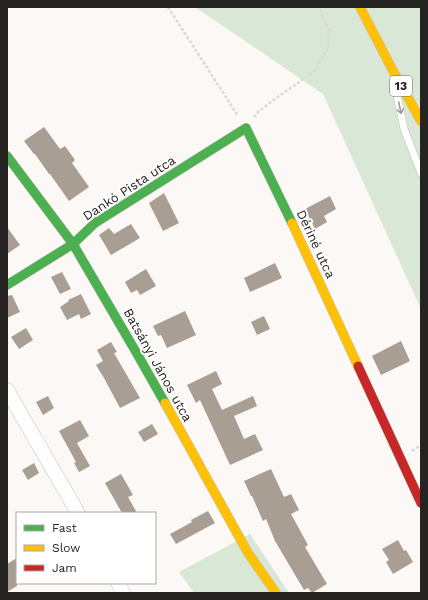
<svg xmlns="http://www.w3.org/2000/svg" width="428" height="600" viewBox="0 0 428 600" font-family="'Work Sans',sans-serif">
  <style>
    .green { fill: #d9e8d6 }
    .building { fill: #a89e94 }
    .lines { fill: none; stroke-linecap: round; stroke-linejoin: round }
    .lane-casing { stroke: #c3c1bf; stroke-width: 8 }
    .street-casing { stroke: #c3c1bf; stroke-width: 15 }
    .fast-casing { stroke: #c3c1bf; stroke-width: 10 }
    .slow-casing { stroke: #c3c1bf; stroke-width: 10 }
    .jam-casing { stroke: #c3c1bf; stroke-width: 10 }
    .path { stroke: #d9d9d7; stroke-width: 2.5; stroke-dasharray: 3 2; stroke-linecap: butt }
    .lane { stroke: #fefefe; stroke-width: 7 }
    .street { stroke: #fefefe; stroke-width: 14 }
    .fast { stroke: #4caf50; stroke-width: 9 }
    .slow { stroke: #ffc107; stroke-width: 9 }
    .jam { stroke: #c62828; stroke-width: 9 }
    .oneway { stroke: #9d9c9b }
    .labels { text-anchor: middle; dominant-baseline: central; stroke-width: 4; stroke-linejoin: round; paint-order: stroke }
    .shield { fill: #fff; stroke: #676665; stroke-width: 1 }
    .shield-label { font-size: 12px; font-weight: bold; fill: #262423 }
    .street-label { font-size: 13px; fill: #262423; stroke: #fff }
  </style>
  <rect width="100%" height="100%" fill="#fbf8f5"/>
  <!-- green -->
  <g class="green">
    <polygon points="195,7 421,7 421,309 323,94"/>
    <polygon points="250,534 289,593 194,593 179,572"/>
  </g>
  <!-- building -->
  <g class="building">
    <polygon points="44,127 60,149 65,146 75,160 72,163 89,187 69,201 50,174 49,174 35,154 34,154 24,141"/>
    <polygon points="164,193 179,223 163,231 149,203"/>
    <polygon points="330,196 336,209 324,216 327,222 315,229 305,209"/>
    <polygon points="131,224 140,238 111,255 99,235 109,228 114,234"/>
    <polygon points="7,227 20,245 7,254"/>
    <polygon points="275,263 282,278 250,292 244,278"/>
    <polygon points="146,269 156,286 140,295 137,290 131,293 125,282"/>
    <polygon points="62,272 71,289 60,294 51,277"/>
    <polygon points="81,294 91,314 81,319 79,314 67,320 60,307 69,301 68,300"/>
    <polygon points="12,295 20,312 7,318 7,296"/>
    <polygon points="185,311 196,335 167,348 161,335 158,336 153,326"/>
    <polygon points="264,316 270,329 257,335 251,322"/>
    <polygon points="26,328 33,340 19,349 11,337"/>
    <polygon points="401,341 410,361 381,375 372,356"/>
    <polygon points="111,342 117,352 114,353 140,398 120,408 104,378 96,365 103,361 97,350"/>
    <polygon points="216,371 222,384 212,389 222,410 253,396 257,406 234,416 244,439 255,434 263,450 230,465 200,400 196,403 187,385"/>
    <polygon points="48,396 54,408 43,415 36,402"/>
    <polygon points="80,420 89,436 77,443 90,466 79,472 74,463 76,462 59,431"/>
    <polygon points="152,424 158,434 144,442 138,432"/>
    <polygon points="34,463 39,473 28,480 22,470"/>
    <polygon points="271,469 284,497 291,494 299,510 291,514 308,545 305,547 327,584 312,593 308,588 304,590 275,541 266,519 263,521 252,496 251,496 244,481"/>
    <polygon points="121,474 133,495 128,497 137,513 122,513 105,483"/>
    <polygon points="208,511 215,523 176,544 170,534 192,522 191,520"/>
    <polygon points="398,540 404,551 406,550 413,562 393,574 386,562 389,560 382,549"/>
    <polygon points="17,558 17,586 7,592 7,564"/>
  </g>
  <g class="lines">
    <!-- lane casing -->
    <g class="lane-casing">
      <polyline id="lane" points="397,95 404,129 421,173"/>
    </g>
    <!-- street casing -->
    <g class="street-casing">
      <g id="street">
        <polyline points="7,390 78,513"/>
        <polyline points="118,583 123,593"/>
      </g>
    </g>
    <!-- fast casing -->
    <g class="fast-casing">
      <g id="fast">
        <polyline points="7,156 73,244 136,352 165,403"/>
        <polyline points="7,285 73,244 95,223 246,128 292,223"/>
      </g>
    </g>
    <!-- slow casing -->
    <g class="slow-casing">
      <g id="slow">
        <polyline points="360,7 392,69 421,121"/>
        <polyline points="292,223 358,366"/>
        <polyline points="165,403 248,553 276,593"/>
      </g>
    </g>
    <!-- jam casing -->
    <g class="jam-casing">
      <polyline id="jam" points="358,366 421,503"/>
    </g>
    <!-- path -->
    <g class="path">
      <polyline points="168,7 238,116"/>
      <polyline points="254,117 258,112 272,101 315,71 328,48 329,30 319,7"/>
      <polyline points="412,451 421,445"/>
    </g>
    <!-- lane -->
    <use href="#lane" class="lane"/>
    <!-- street -->
    <use href="#street" class="street"/>
    <!-- fast -->
    <use href="#fast" class="fast"/>
    <!-- slow -->
    <use href="#slow" class="slow"/>
    <!-- jam -->
    <use href="#jam" class="jam"/>
  </g>
  <!-- one-way arrows -->
  <defs><path id="oneway-shaft" d="M-6 0H5M1.5-3L5.5 0L1.5 3" fill="none" stroke-width="1.6" stroke-linecap="round" stroke-linejoin="round"/></defs>
  <use class="oneway" href="#oneway-shaft" transform="translate(400 108) rotate(78)"/>
  <g class="labels">
    <!-- shield labels -->
    <rect class="shield" x="390" y="76" width="22" height="20" rx="3"/>
    <g class="shield-label">
      <text x="401" y="86">13</text>
    </g>
    <!-- street labels -->
    <g class="street-label">
      <text transform="translate(129 188) rotate(-33)">Dankó Pista utca</text>
      <text transform="translate(316 244) rotate(65)">Dériné utca</text>
      <text transform="translate(158 365) rotate(61)">Batsányi János utca</text>
    </g>
  </g>
  <!-- border -->
  <rect width="428" height="600" fill="none" stroke="#262423" stroke-width="16"/>
  <!-- legend -->
  <rect x="16" y="512" width="140" height="72" fill="#ffffff" stroke="#a8a7a7"/>
  <rect x="24" y="525" width="20" height="6" fill="#4caf50" stroke="#a8a7a7"/>
  <text x="52" y="532" font-size="12" fill="#262423">Fast</text>
  <rect x="24" y="545" width="20" height="6" fill="#ffc107" stroke="#a8a7a7"/>
  <text x="52" y="552" font-size="12" fill="#262423">Slow</text>
  <rect x="24" y="565" width="20" height="6" fill="#c62828" stroke="#a8a7a7"/>
  <text x="52" y="572" font-size="12" fill="#262423">Jam</text>
</svg>
